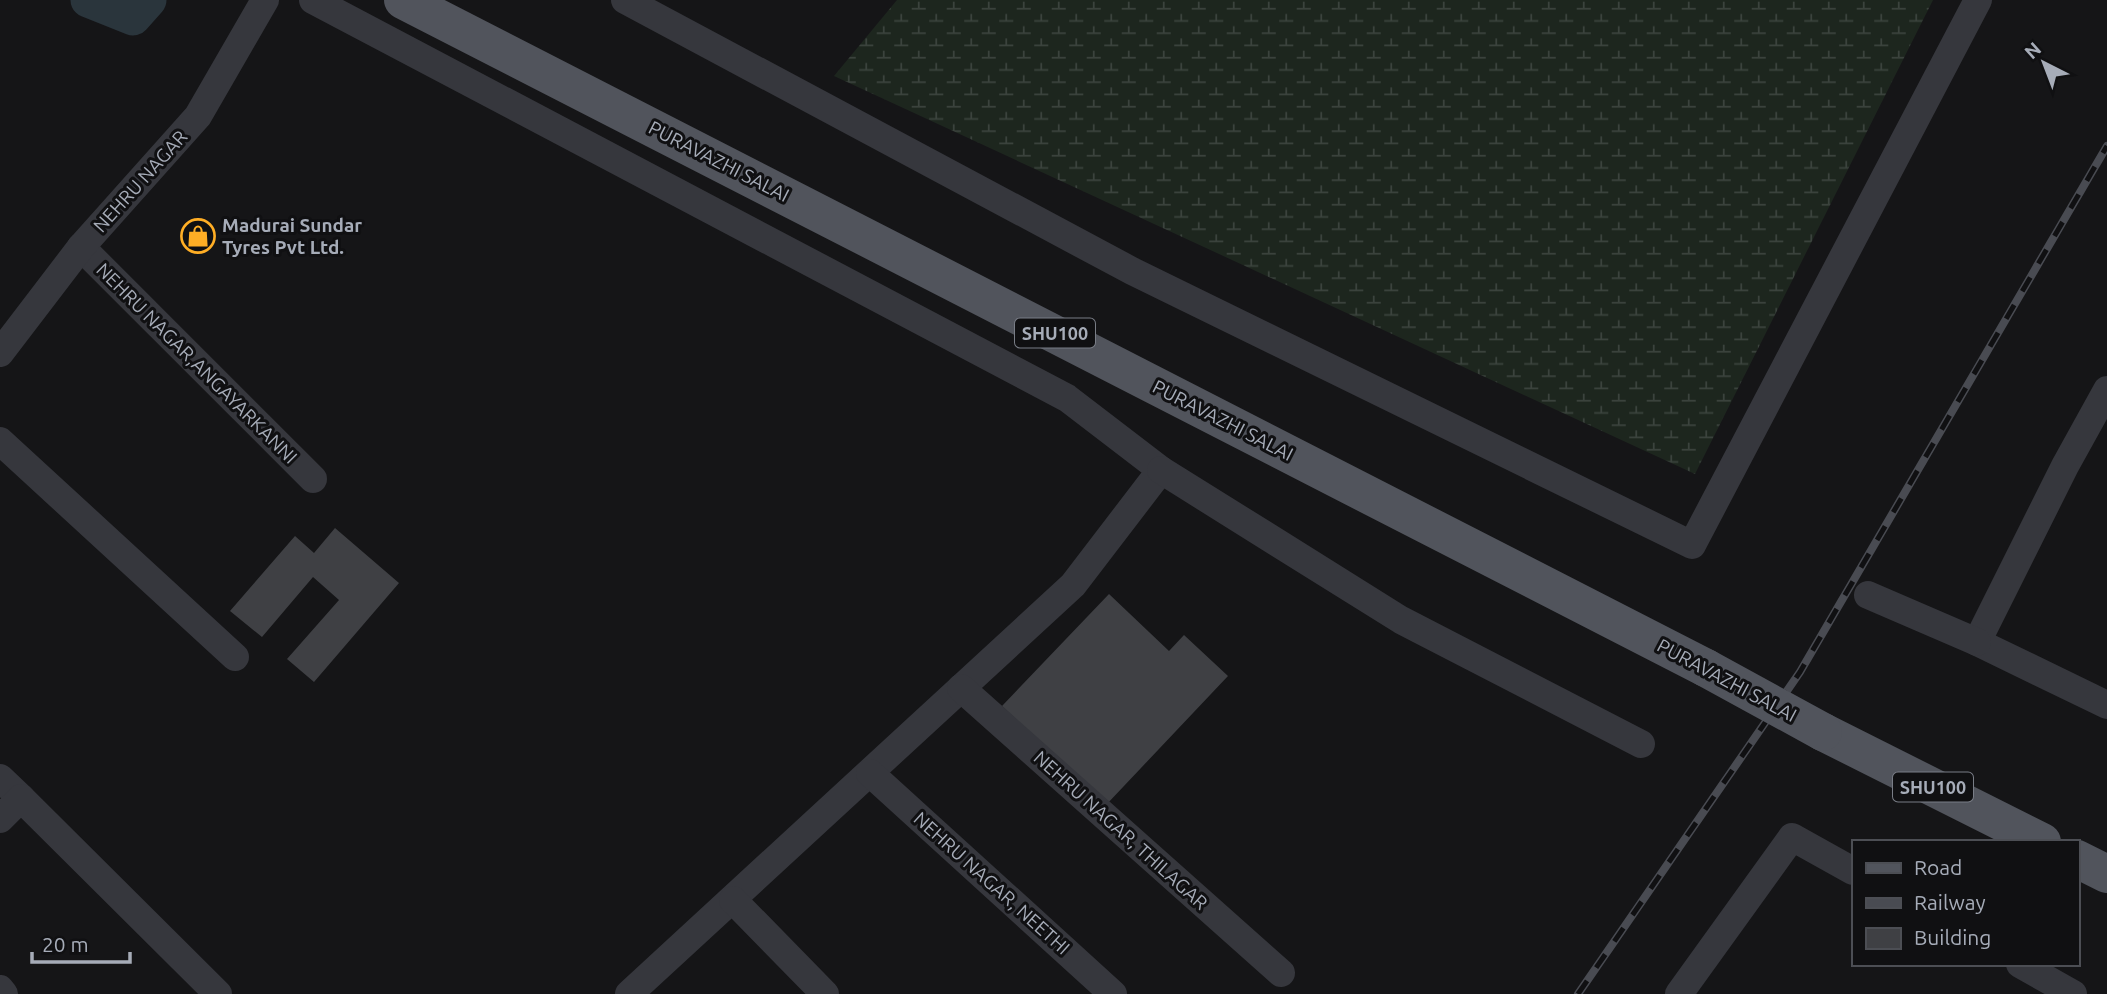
<svg xmlns="http://www.w3.org/2000/svg" width="2107" height="994" viewBox="0 0 2107 994" font-family="Ubuntu,sans-serif">
  <style>
    .wetland { fill: url(#wetland-marsh) }
    .lines { fill: none; stroke-linecap: round; stroke-linejoin: round }
    .canal { stroke: #2a353c; stroke-width: 35 }
    .building { fill: #3f4044 }
    .minor { stroke: #36373d; stroke-width: 28 }
    .primary { stroke: #51545c; stroke-width: 38 }
    .rail-casing { stroke: #494b52; stroke-width: 8 }
    .rail { stroke: #101012; stroke-width: 5; stroke-dasharray: 16; stroke-linecap: butt }
    .primary-bridge { stroke: #51545c; stroke-width: 38 }
    .labels { text-anchor: middle; dominant-baseline: central; stroke-width: 6; stroke-linejoin: round; paint-order: stroke }
    .shield { fill: #101012; stroke: #797d86; stroke-width: 2 }
    .shield-label { font-size: 18px; font-weight: bold; fill: #a6acb8 }
    .street-label { font-size: 19px; fill: #a6acb8; stroke: #101012 }
    .poi-label { font-size: 19px; font-weight: bold; fill: #a6acb8; stroke: #101012; text-anchor: start }
  </style>
  <defs>
    <pattern id="wetland-marsh" width="20" height="14" patternUnits="userSpaceOnUse" patternTransform="scale(1.75)"><rect width="20" height="14" fill="#1d261e"/><path d="M1 5h8M5 5V1M11 12h8M15 12V8" fill="none" stroke="#3b433d"/></pattern>
  </defs>
  <rect width="100%" height="100%" fill="#151517"/>
  <!-- wetland -->
  <polygon class="wetland" points="897,0 1933,0 1695,474 834,76"/>
  <g class="lines">
    <!-- canal -->
    <polyline class="canal" points="88,0 133,18 149,0"/>
  </g>
  <!-- building -->
  <g class="building">
    <polygon points="335,528 399,583 314,682 287,659 339,600 313,577 262,637 230,611 295,536 314,553"/>
    <polygon points="1109,594 1169,651 1184,635 1228,676 1106,805 1002,706"/>
  </g>
  <g class="lines">
    <!-- minor -->
    <g class="minor">
      <polyline points="313,0 1067,398 1161,470 1073,585 629,994"/>
      <polyline points="625,0 1132,271 1692,545 1978,0"/>
      <polyline points="81,247 313,479"/>
      <polyline points="0,353 81,247 198,116 265,0"/>
      <polyline points="2107,390 2065,466 1977,642 2107,705"/>
      <polyline points="0,441 235,657"/>
      <polyline points="1161,470 1401,620 1641,744"/>
      <polyline points="1868,595 1977,642"/>
      <polyline points="961,688 1281,973"/>
      <polyline points="870,773 1113,994"/>
      <polyline points="0,778 21,798"/>
      <polyline points="0,819 21,798 218,994"/>
      <polyline points="733,900 825,994"/>
      <polyline points="2020,964 2073,994"/>
      <polyline points="0,989 4,994"/>
      <polyline points="1679,994 1792,837 1853,871"/>
    </g>
    <!-- primary -->
    <g class="primary">
      <polyline points="403,0 1706,668"/>
      <polyline points="1823,732 2042,842"/>
      <polyline points="2077,859 2107,874"/>
    </g>
    <!-- rail casing -->
    <g class="rail-casing">
      <polyline id="rail" points="1578,994 1800,672 2107,146"/>
    </g>
    <!-- rail -->
    <use href="#rail" class="rail"/>
    <!-- primary-bridge -->
    <polyline class="primary-bridge" points="1706,668 1823,732"/>
  </g>
  <!-- icons -->
  <defs>
    <g id="shop-ring" transform="scale(1.75)"><circle r="9.5" fill="#101012" stroke="#ffae25" stroke-width="1.5"/><path d="M-5-2.5h2.3a2.7 3.5 0 0 1 5.4 0H5L5.5 6h-11ZM-1.5-2.5h3a1.5 2.3 0 0 0-3 0Z" fill="#ffae25"/></g>
  </defs>
  <g fill-rule="evenodd">
    <use href="#shop-ring" x="198" y="236"/>
  </g>
  <g class="labels">
    <!-- shield labels -->
    <g class="shield">
      <rect x="1015" y="318.5" width="80" height="29" rx="5"/>
      <rect x="1893" y="772.5" width="80" height="29" rx="5"/>
    </g>
    <g class="shield-label">
      <text x="1055" y="333">SHU100</text>
      <text x="1933" y="787">SHU100</text>
    </g>
    <!-- street labels -->
    <g class="street-label">
      <text transform="translate(719 161) rotate(27)">PURAVAZHI SALAI</text>
      <text transform="translate(140 181) rotate(-48)">NEHRU NAGAR</text>
      <text transform="translate(197 363) rotate(45)">NEHRU NAGAR,ANGAYARKANNI</text>
      <text transform="translate(1223 420) rotate(27)">PURAVAZHI SALAI</text>
      <text transform="translate(1727 680) rotate(28)">PURAVAZHI SALAI</text>
      <text transform="translate(1121 830) rotate(42)">NEHRU NAGAR, THILAGAR</text>
      <text transform="translate(992 883) rotate(42)">NEHRU NAGAR, NEETHI</text>
    </g>
    <!-- poi labels -->
    <g class="poi-label">
      <text x="222" y="225">Madurai Sundar<tspan x="222" dy="22">Tyres Pvt Ltd.</tspan></text>
    </g>
  </g>
  <!-- legend -->
  <rect x="1852" y="840" width="228" height="126" fill="#101012" stroke="#4c4e54" stroke-width="2"/>
  <rect x="1866" y="863" width="35" height="10" fill="#51545c" stroke="#4c4e54" stroke-width="2"/>
  <text x="1914" y="875" font-size="21" fill="#a6acb8">Road</text>
  <rect x="1866" y="898" width="35" height="10" fill="#494b52" stroke="#4c4e54" stroke-width="2"/>
  <text x="1914" y="910" font-size="21" fill="#a6acb8">Railway</text>
  <rect x="1866" y="928" width="35" height="21" fill="#3f4044" stroke="#4c4e54" stroke-width="2"/>
  <text x="1914" y="945" font-size="21" fill="#a6acb8">Building</text>
  <!-- north arrow -->
  <g transform="translate(2044 63) rotate(318)" stroke="#101012" stroke-width="5" paint-order="stroke">
  <path d="M0-5L12 26L0 18L-12 26Z" fill="#a6acb8"/>
  <text y="-10" font-size="19" font-weight="bold" text-anchor="middle" fill="#a6acb8">N</text>
  </g>
  <!-- scale -->
  <path d="M32 952v10h98v-10" fill="none" stroke="#a6acb8" stroke-width="3.5"/>
  <text x="42" y="952" font-size="21" fill="#a6acb8" stroke="#101012" stroke-width="5" paint-order="stroke">20 m</text>
</svg>
